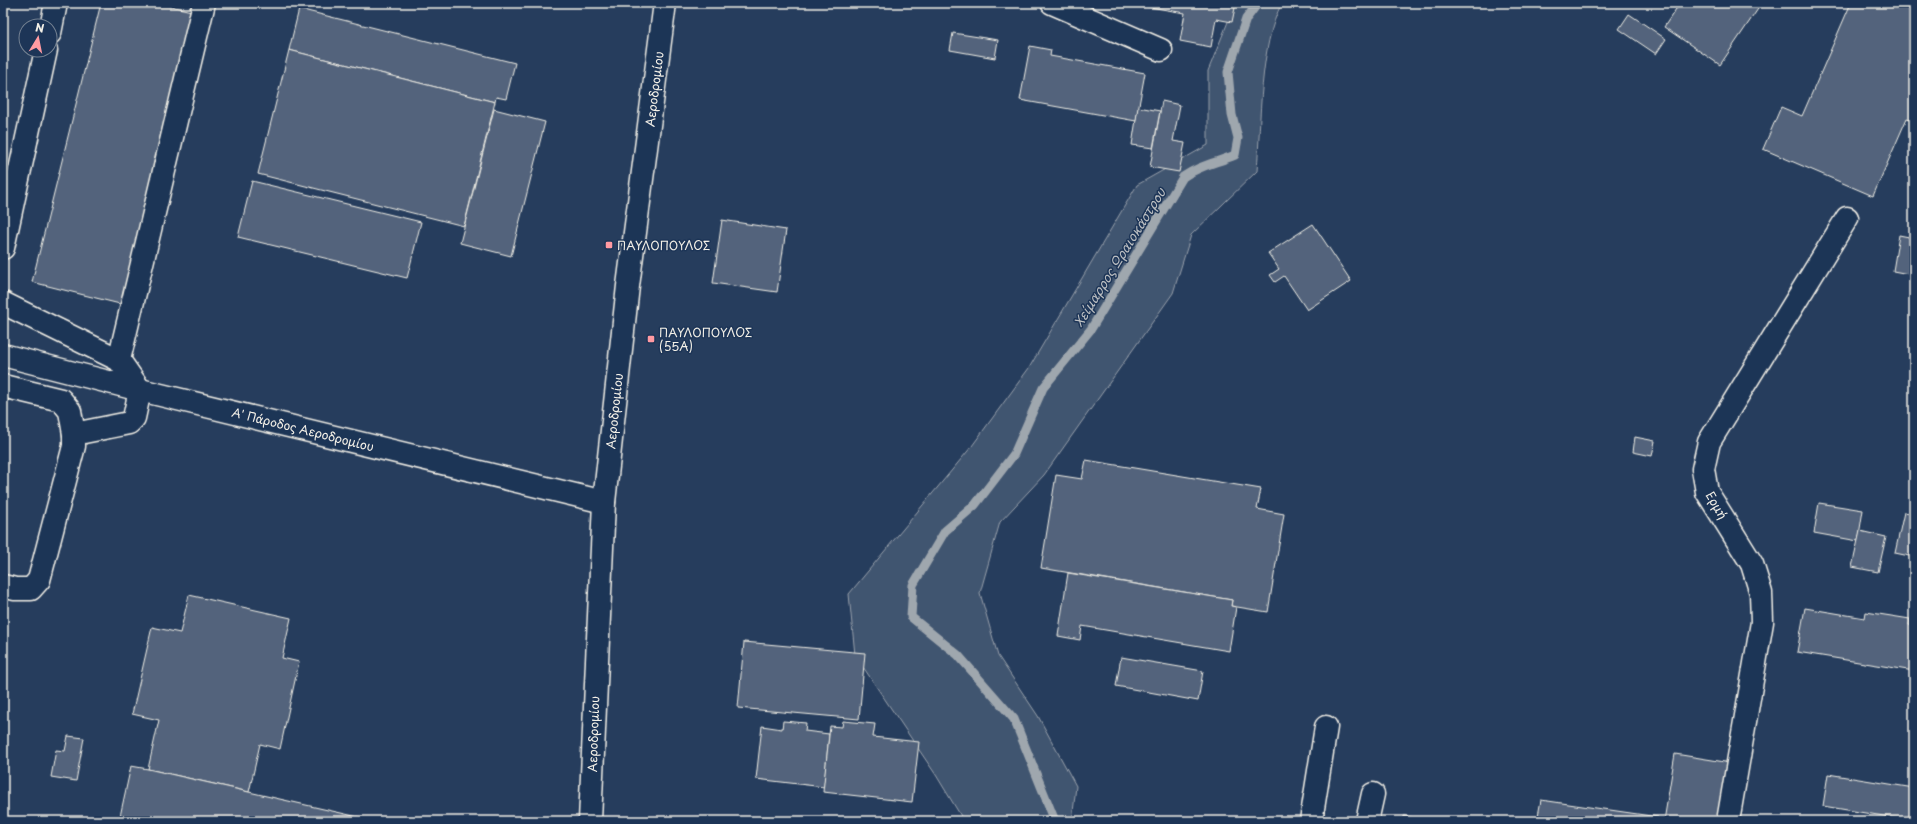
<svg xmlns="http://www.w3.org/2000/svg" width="1917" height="824" viewBox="0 0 1917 824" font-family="'Playpen Sans',sans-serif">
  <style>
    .green { fill: #40546f; stroke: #9aa2ac }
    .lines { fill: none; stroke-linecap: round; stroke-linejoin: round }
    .stream { stroke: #9fa7ae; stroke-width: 9 }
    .building { fill: #52647b; stroke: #f4f1e8 }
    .minor-casing { stroke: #f4f1e8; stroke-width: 25 }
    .minor { stroke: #1d3557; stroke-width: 22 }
    .poi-dot { fill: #ff9aa2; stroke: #1d3557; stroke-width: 1.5 }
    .labels { text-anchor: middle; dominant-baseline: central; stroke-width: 3; stroke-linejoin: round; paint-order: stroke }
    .street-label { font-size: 12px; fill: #f4f1e8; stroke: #1d3557 }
    .poi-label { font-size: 12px; fill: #f4f1e8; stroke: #1d3557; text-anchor: start }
    .water-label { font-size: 13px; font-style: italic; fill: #bcbfc2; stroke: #1d3557 }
  </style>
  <rect width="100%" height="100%" fill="#263d5d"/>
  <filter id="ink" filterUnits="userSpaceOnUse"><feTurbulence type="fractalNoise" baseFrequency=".025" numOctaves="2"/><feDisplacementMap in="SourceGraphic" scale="8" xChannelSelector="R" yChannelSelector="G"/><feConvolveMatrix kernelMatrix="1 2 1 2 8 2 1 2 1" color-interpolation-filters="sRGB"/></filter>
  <g filter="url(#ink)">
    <!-- green -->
    <path class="green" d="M 1237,3 L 1282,3 C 1259,46 1261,121 1257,171 L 1191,235 L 1173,293 L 1044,475 L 1000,522 L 980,593 L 998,656 L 1038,716 L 1076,786 L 1072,821 L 964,821 L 936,775 L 855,655 L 849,594 L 972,446 L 1029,368 L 1137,185 L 1208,145 L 1208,71 L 1234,7 Z"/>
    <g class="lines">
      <!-- stream -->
      <path class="stream" d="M 1055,821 L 1014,719 L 958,655 L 911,617 L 913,585 L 945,531 L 975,505 L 1014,454 L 1043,388 L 1091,329 L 1183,177 C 1200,165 1216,163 1235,155 L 1238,138 L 1232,115 L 1228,72 L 1246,19 L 1258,3"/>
    </g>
    <!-- building -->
    <g class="building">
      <polygon points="101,3 157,3 196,12 124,305 32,282"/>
      <polygon points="1126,3 1236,3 1232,22 1216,19 1211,47 1180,41 1185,13"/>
      <polygon points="1680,3 1762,3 1720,65 1664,27"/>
      <polygon points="1851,3 1902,3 1914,8 1914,121 1907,118 1873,196 1763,149 1781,107 1802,116"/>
      <polygon points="299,9 515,63 506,99 496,97 495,102 289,50"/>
      <polygon points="1629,14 1666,39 1656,54 1619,29"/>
      <polygon points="953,33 998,40 995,58 950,50"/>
      <polygon points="1030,46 1051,50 1050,56 1145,73 1136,121 1020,100"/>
      <polygon points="289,50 495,102 464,226 258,174"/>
      <polygon points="1162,101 1180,105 1173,141 1185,143 1179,172 1150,167"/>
      <polygon points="1138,107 1160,111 1153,148 1132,145"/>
      <polygon points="494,109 545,122 511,256 460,243"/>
      <polygon points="252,181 421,222 407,278 238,237"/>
      <polygon points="722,220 786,230 777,292 713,283"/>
      <polygon points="1313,224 1351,281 1307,310 1284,276 1275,282 1270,275 1279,269 1268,253"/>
      <polygon points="1899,235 1914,238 1914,275 1893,271"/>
      <polygon points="3,396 9,397 3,420"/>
      <polygon points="1635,437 1655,441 1652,456 1633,452"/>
      <polygon points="1086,460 1261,489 1257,509 1284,514 1268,612 1231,606 1232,600 1041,568 1056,475 1082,479"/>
      <polygon points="1819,503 1863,510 1858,541 1814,533"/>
      <polygon points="1904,512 1914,514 1914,557 1895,553"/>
      <polygon points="1860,531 1886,537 1878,572 1852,567"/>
      <polygon points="1068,573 1232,600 1231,606 1236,607 1229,651 1082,626 1080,640 1058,636"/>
      <polygon points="189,595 291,618 282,658 299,662 280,749 260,744 249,792 148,769 159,720 132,714 152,627 180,633"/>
      <polygon points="1805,608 1865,618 1866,612 1910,619 1909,625 1914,626 1914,671 1797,652"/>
      <polygon points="744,642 865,653 859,719 738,708"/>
      <polygon points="1121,657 1203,671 1198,701 1116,686"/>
      <polygon points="783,721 806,723 805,731 829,734 824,787 756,779 762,726 782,729"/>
      <polygon points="843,721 875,724 873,737 919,742 912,802 823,792 830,726 842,727"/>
      <polygon points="68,736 84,738 76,781 51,777 56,750 65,751"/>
      <polygon points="1675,754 1731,763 1721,821 1664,821"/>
      <polygon points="131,766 148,769 376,821 119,821"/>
      <polygon points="1828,774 1914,788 1914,821 1823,806"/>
      <polygon points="1541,800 1658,817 1657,821 1537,821"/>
      <polygon points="1404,816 1434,821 1403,821"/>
    </g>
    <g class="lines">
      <!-- minor casing -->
      <g class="minor-casing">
        <g id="minor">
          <polyline points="1052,3 1161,50"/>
          <polyline points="50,33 56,3"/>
          <polyline points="3,248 46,50"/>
          <polyline points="3,303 119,360 140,390 134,418 129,423 74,434"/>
          <polyline points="3,355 140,390 604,502"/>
          <polyline points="119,360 204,3"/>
          <polyline points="3,386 61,400 70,411 74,434 74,446 39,580 31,589 15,589 3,586"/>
          <polyline points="590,821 604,502 628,286 665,3"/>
          <polyline points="1311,821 1326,727"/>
          <polyline points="1367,821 1373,794"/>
          <polyline points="1728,821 1762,622 1761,593 1752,564 1707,492 1703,469 1709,442 1847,218"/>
        </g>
      </g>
      <!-- minor -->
      <use href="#minor" class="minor"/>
    </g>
  </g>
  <!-- markers -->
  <g class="poi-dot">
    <rect x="605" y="241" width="8" height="8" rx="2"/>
    <rect x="647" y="335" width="8" height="8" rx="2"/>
  </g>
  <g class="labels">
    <!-- street labels -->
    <g class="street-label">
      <text transform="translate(654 89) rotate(-83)">Αεροδρομίου</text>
      <text transform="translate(614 411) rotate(-84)">Αεροδρομίου</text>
      <text transform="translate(303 429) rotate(14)">Α' Πάροδος Αεροδρομίου</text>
      <text transform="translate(1717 505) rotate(60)">Ερμή</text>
      <text transform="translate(593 734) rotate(-88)">Αεροδρομίου</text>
    </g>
    <!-- poi labels -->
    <g class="poi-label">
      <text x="617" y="245">ΠΑΥΛΟΠΟΥΛΟΣ</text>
      <text x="659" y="332">ΠΑΥΛΟΠΟΥΛΟΣ<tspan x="659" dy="14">(55Α)</tspan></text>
    </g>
    <!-- water labels -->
    <g class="water-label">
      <text transform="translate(1119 257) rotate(-58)">Χείμαρρος Ωραιοκάστρου</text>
    </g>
  </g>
  <!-- margin -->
  <rect width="1917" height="824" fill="none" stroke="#1d3557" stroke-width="16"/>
  <rect x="8" y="8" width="1901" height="808" fill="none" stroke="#f4f1e8" stroke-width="1.5" filter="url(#ink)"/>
  <!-- north arrow -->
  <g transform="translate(38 38) rotate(10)"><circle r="19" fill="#1d3557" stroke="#738091"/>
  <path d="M0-3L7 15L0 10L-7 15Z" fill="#ff9aa2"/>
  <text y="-6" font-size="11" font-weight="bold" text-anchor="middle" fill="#f4f1e8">N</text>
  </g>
</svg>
